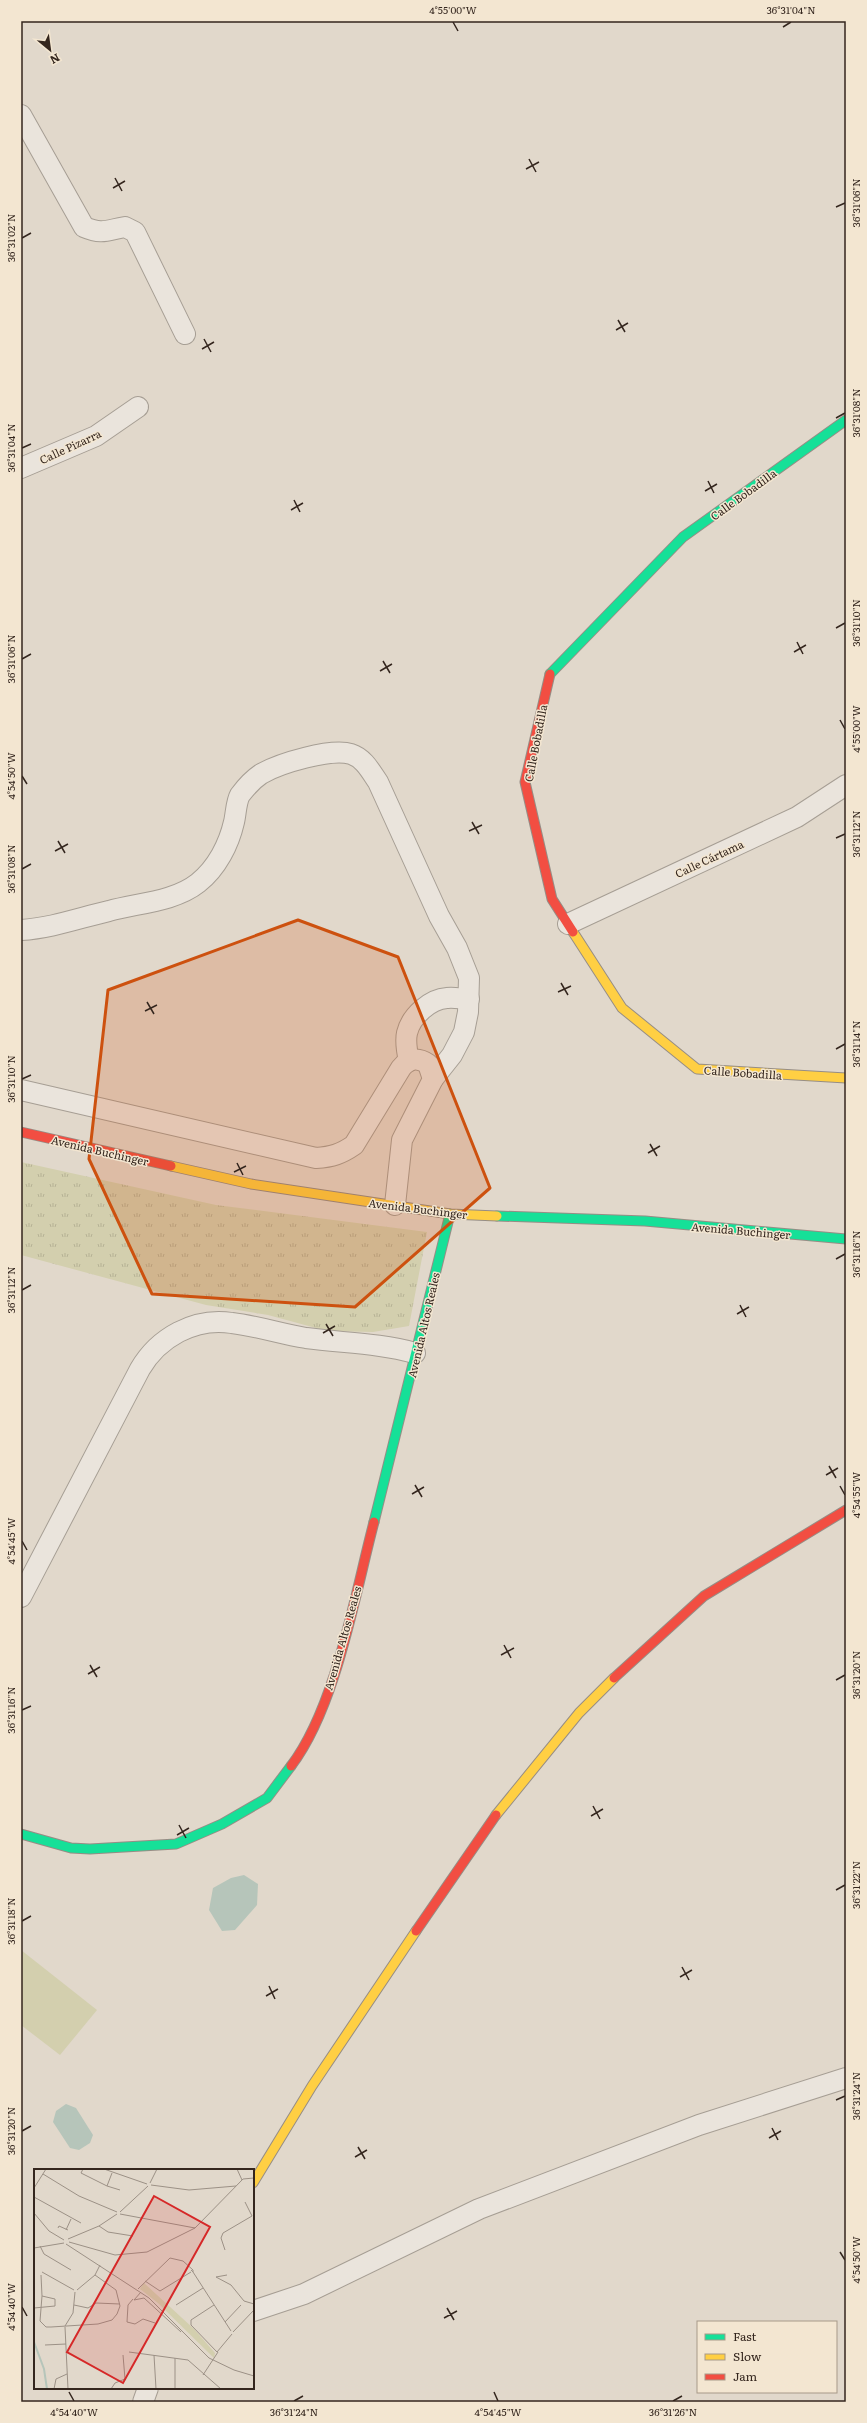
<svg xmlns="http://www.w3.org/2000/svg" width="867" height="2423" viewBox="0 0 867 2423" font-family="Literata,serif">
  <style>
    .grass { fill: url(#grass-tufts) }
    .pitch { fill: #d3cfae }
    .water { fill: #b6c5ba }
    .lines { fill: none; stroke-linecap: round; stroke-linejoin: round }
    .street-casing { stroke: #a69e94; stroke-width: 22 }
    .fast-casing { stroke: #968d85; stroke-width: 11 }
    .slow-casing { stroke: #968d85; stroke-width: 11 }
    .jam-casing { stroke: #968d85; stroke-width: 11 }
    .street { stroke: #eae4dc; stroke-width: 20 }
    .fast { stroke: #16e098; stroke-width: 9 }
    .slow { stroke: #ffcf43; stroke-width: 9 }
    .jam { stroke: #f24e42; stroke-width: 9 }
    .marked { fill: #cd510f; fill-opacity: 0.2; stroke: #cd510f; stroke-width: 3; stroke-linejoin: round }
    .ticks { fill: none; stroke: #34261e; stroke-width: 1.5 }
    .labels { text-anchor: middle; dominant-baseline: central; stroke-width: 3; stroke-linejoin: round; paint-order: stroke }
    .street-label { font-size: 11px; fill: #34261e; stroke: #f3e6d1 }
    .inset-river { fill: none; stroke: #b6c5ba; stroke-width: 2 }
    .inset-road { fill: none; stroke: #9c9186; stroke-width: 1 }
    .view { fill: #d62828; fill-opacity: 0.15; stroke: #d62828; stroke-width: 2 }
    .inset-edge { fill: none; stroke: #34261e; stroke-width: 2 }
    .neatline { fill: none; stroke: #34261e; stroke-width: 1.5 }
    .ticks-label { font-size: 10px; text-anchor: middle; fill: #34261e }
  </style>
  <defs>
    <pattern id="grass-tufts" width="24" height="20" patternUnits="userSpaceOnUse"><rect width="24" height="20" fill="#d3cfae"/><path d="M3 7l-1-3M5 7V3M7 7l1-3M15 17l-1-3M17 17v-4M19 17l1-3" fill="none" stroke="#b6b295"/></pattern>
  </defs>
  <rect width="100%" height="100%" fill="#e1d8cb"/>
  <!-- grass -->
  <polygon class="grass" points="21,1162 216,1205 427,1232 409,1326 373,1332 327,1331 268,1315 206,1305 21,1255"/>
  <!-- pitch -->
  <polygon class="pitch" points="21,1950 97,2010 60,2055 21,2025"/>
  <!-- water -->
  <g class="water">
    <polygon points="244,1875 258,1884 257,1905 235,1930 222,1931 209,1910 213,1888 231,1878"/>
    <polygon points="66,2104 76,2108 93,2135 90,2143 79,2150 70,2148 53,2122 56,2111"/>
  </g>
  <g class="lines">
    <!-- street casing -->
    <g class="street-casing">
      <g id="street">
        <path d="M 21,115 L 84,227 C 103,235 107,230 125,227 L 135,232 L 185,334"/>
        <polyline points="21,468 96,436 138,407"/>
        <polyline points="568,924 797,817 846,785"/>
        <path d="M 21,930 C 52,928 79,918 109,911 C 137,903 174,902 198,883 C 217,868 229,844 234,822 C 236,814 236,802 240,795 C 246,787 252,780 261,774 C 280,763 331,748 351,754 C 364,758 371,772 378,782 L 439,916 L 457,948 L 469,978 L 468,1012 L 464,1032 L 452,1055 L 433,1079"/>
        <path d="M 409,1061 C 407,1052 405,1042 407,1033 C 411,1016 430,999 447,998 C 454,997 462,999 469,999"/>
        <path d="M 21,1090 L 316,1158 C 332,1157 341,1154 354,1145 L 401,1068 C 409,1058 418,1057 428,1064 L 433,1079 L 402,1140 L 395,1205"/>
        <path d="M 21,1597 L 140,1369 C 158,1338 194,1317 232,1323 C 257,1326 281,1334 306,1338 C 343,1343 379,1343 415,1353"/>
        <polyline points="253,2311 304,2294 479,2209 699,2125 846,2078"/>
        <polyline points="143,2402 148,2388"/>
      </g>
    </g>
    <!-- fast casing -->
    <g class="fast-casing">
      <g id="fast">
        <polyline points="550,674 683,537 846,420"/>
        <polyline points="497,1216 645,1221 846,1239"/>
        <polyline points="374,1522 450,1214"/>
        <polyline points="21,1834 71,1848 90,1849 176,1844 222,1824 267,1798 291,1766"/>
      </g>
    </g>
    <!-- slow casing -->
    <g class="slow-casing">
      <g id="slow">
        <polyline points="573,932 622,1008 697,1069 846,1078"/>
        <polyline points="171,1166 251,1184 450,1214 497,1216"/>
        <polyline points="496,1815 579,1713 614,1678"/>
        <polyline points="253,2183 312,2086 416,1931"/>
      </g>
    </g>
    <!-- jam casing -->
    <g class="jam-casing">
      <g id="jam">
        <polyline points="550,674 525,782 552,899 573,932"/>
        <polyline points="21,1132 171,1166"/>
        <polyline points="614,1678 704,1596 846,1510"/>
        <path d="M 291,1766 C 336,1707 355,1594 374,1522"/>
        <polyline points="416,1931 496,1815"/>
      </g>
    </g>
    <!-- street -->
    <use href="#street" class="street"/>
    <!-- fast -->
    <use href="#fast" class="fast"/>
    <!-- slow -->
    <use href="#slow" class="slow"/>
    <!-- jam -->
    <use href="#jam" class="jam"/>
  </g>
  <!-- marked area -->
  <path class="marked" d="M 298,920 L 398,957 L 490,1188 L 355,1307 L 152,1294 L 89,1159 L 108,990 Z"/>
  <!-- ticks -->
  <path class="ticks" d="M 453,22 L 458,31M 783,27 L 791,22M 529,159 L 536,172M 526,169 L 539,162M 115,178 L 122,191M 113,188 L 125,181M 836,207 L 845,203M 22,238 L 31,233M 618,320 L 625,332M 616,330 L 628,323M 204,339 L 211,352M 202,349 L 214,342M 836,418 L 845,413M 22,448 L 31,444M 708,481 L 714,493M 705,491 L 717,484M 294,500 L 300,512M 291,510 L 303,503M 836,628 L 845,623M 797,642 L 803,654M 794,652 L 806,645M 22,659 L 31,654M 383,661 L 390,673M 380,671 L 392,664M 840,720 L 845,729M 22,776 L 27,784M 472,822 L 479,834M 469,831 L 482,825M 836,838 L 845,834M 58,841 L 65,853M 55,851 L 68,844M 22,869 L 31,864M 561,983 L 568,995M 558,992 L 571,986M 147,1002 L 154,1014M 145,1011 L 157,1005M 836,1049 L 845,1044M 22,1079 L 31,1075M 650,1144 L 657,1156M 648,1153 L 660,1146M 237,1163 L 243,1175M 234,1172 L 246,1166M 836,1259 L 845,1254M 22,1290 L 31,1285M 740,1305 L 746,1317M 737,1314 L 749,1307M 326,1324 L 333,1336M 323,1333 L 335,1326M 829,1466 L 836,1478M 826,1475 L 838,1468M 415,1485 L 422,1497M 840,1486 L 845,1495M 412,1494 L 424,1487M 22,1541 L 27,1550M 504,1645 L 511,1658M 501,1655 L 514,1648M 90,1665 L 97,1677M 88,1674 L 100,1667M 836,1680 L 845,1675M 22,1710 L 31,1706M 593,1806 L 600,1819M 591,1816 L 603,1809M 179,1825 L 186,1838M 177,1835 L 189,1828M 836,1890 L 845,1885M 22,1921 L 31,1916M 682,1967 L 689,1980M 680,1977 L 692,1970M 269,1986 L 275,1999M 266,1996 L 278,1989M 836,2100 L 845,2096M 772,2128 L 778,2140M 22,2131 L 31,2126M 769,2138 L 781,2131M 358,2147 L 365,2159M 355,2157 L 367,2150M 840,2252 L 845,2260M 22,2307 L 27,2316M 447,2308 L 454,2320M 444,2318 L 457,2311M 69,2392 L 74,2401M 494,2392 L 498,2401M 294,2401 L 303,2396M 673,2401 L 682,2396"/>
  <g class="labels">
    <!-- street labels -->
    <g class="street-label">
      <text transform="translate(70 446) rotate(-25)">Calle Pizarra</text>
      <text transform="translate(743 494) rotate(-36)">Calle Bobadilla</text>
      <text transform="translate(535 743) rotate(-79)">Calle Bobadilla</text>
      <text transform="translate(709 858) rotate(-25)">Calle Cártama</text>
      <text transform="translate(743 1072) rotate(4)">Calle Bobadilla</text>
      <text transform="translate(100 1150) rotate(13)">Avenida Buchinger</text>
      <text transform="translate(418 1208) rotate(7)">Avenida Buchinger</text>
      <text transform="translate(741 1230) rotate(5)">Avenida Buchinger</text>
      <text transform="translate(423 1325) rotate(-77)">Avenida Altos Reales</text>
      <text transform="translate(342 1638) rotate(-74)">Avenida Altos Reales</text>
    </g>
  </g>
  <!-- overview -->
  <g transform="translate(34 2169)">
    <rect width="220" height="220" fill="#e1d8cb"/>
    <path d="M 110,114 L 160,160 L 181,184 L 180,189 L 124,134 L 106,120 Z" fill="#d3cfae"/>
    <path class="inset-river" d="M 0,173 L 10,200 L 13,220"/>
    <path class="inset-road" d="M 49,0 L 47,4 L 73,17 L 78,4M 70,0 L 113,15M 203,0 L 208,11M 9,5 L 45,27 L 83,43M 116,14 L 123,0M 117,16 L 155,21 L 202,17M 73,17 L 86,21M 0,19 L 12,0M 0,28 L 47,54M 86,43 L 114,17M 0,44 L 15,62 L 30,71M 86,45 L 161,59M 65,57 L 74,63 L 99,67M 24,59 L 25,57 L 34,61M 32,61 L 37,50M 34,70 L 65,57 L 83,45M 35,73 L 81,86 L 113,83 L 161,59 L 209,10 L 220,9M 32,75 L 115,129 L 175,189 L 200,201 L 220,207M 6,77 L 10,85 L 37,101M 0,79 L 30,74M 191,81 L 187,69 L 189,64 L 218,47 L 211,33M 8,103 L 40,121M 159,103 L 197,162M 7,106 L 8,127 L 6,152 L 12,158 L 17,158 L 64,155 L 78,151 L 83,145 L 86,137 L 82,121 L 61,106M 193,106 L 182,108 L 197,116 L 210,132 L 220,135M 111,112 L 126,122 L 157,103M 104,120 L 136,89 L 149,92 L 159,101 L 159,103 L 157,101M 43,121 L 61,106 L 66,96M 107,123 L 100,131 L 110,129 L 147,163M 99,130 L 94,136 L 93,153 L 101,155 L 109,150 L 121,154M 40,136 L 54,139 L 62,134 L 86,135M 142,136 L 169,119M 180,136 L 157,151 L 157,156 L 183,183 L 198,165M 0,139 L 21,137 L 21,130 L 8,127M 191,153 L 207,136M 31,157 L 39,144 L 41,123M 31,158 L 34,220M 199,163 L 220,141M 11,176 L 32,175M 95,183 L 154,191 L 187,220M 120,186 L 122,220M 141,189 L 141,220M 169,206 L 184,183M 20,220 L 22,210 L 33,205M 77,220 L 81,214 L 91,210 L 89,186"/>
    <path class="view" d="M 120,27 L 176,58 L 89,214 L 33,183 Z"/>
    <rect width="220" height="220" class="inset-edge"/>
  </g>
  <!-- border -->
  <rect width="867" height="2423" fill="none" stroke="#f3e6d1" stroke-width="44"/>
  <!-- legend -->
  <rect x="697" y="2321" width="140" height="72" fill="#f3e6d1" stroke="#a79989"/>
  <rect x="705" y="2334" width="20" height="6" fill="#16e098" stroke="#a79989"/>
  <text x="733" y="2341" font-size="12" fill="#34261e">Fast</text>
  <rect x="705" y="2354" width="20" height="6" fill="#ffcf43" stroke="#a79989"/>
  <text x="733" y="2361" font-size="12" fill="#34261e">Slow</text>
  <rect x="705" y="2374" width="20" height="6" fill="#f24e42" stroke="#a79989"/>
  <text x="733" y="2381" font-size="12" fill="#34261e">Jam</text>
  <!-- north arrow -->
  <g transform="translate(50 50) rotate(151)" stroke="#f3e6d1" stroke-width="3" paint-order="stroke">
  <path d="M0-3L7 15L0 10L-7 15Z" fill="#34261e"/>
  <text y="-6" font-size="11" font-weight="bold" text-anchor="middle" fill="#34261e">N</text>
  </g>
  <rect x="22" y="22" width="823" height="2379" class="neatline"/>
  <g class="ticks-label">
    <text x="453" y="14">4°55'00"W</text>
    <text x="791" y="14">36°31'04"N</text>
    <text transform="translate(856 203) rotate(-90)" y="4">36°31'06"N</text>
    <text transform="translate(11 238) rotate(-90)" y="4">36°31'02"N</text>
    <text transform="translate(856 413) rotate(-90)" y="4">36°31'08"N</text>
    <text transform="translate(11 448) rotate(-90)" y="4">36°31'04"N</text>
    <text transform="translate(856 623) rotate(-90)" y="4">36°31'10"N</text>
    <text transform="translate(11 659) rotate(-90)" y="4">36°31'06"N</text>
    <text transform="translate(856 729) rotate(-90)" y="4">4°55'00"W</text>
    <text transform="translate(11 776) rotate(-90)" y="4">4°54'50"W</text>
    <text transform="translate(856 834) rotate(-90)" y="4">36°31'12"N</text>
    <text transform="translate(11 869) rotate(-90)" y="4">36°31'08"N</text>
    <text transform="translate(856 1044) rotate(-90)" y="4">36°31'14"N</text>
    <text transform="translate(11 1079) rotate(-90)" y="4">36°31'10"N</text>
    <text transform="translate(856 1254) rotate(-90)" y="4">36°31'16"N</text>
    <text transform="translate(11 1290) rotate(-90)" y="4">36°31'12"N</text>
    <text transform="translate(856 1495) rotate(-90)" y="4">4°54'55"W</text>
    <text transform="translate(11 1541) rotate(-90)" y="4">4°54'45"W</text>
    <text transform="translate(856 1675) rotate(-90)" y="4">36°31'20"N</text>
    <text transform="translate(11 1710) rotate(-90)" y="4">36°31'16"N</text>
    <text transform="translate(856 1885) rotate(-90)" y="4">36°31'22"N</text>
    <text transform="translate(11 1921) rotate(-90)" y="4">36°31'18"N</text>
    <text transform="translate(856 2096) rotate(-90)" y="4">36°31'24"N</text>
    <text transform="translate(11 2131) rotate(-90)" y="4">36°31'20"N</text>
    <text transform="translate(856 2260) rotate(-90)" y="4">4°54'50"W</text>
    <text transform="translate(11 2307) rotate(-90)" y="4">4°54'40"W</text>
    <text x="74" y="2416">4°54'40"W</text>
    <text x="294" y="2416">36°31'24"N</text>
    <text x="498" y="2416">4°54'45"W</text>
    <text x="673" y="2416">36°31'26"N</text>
  </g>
</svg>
